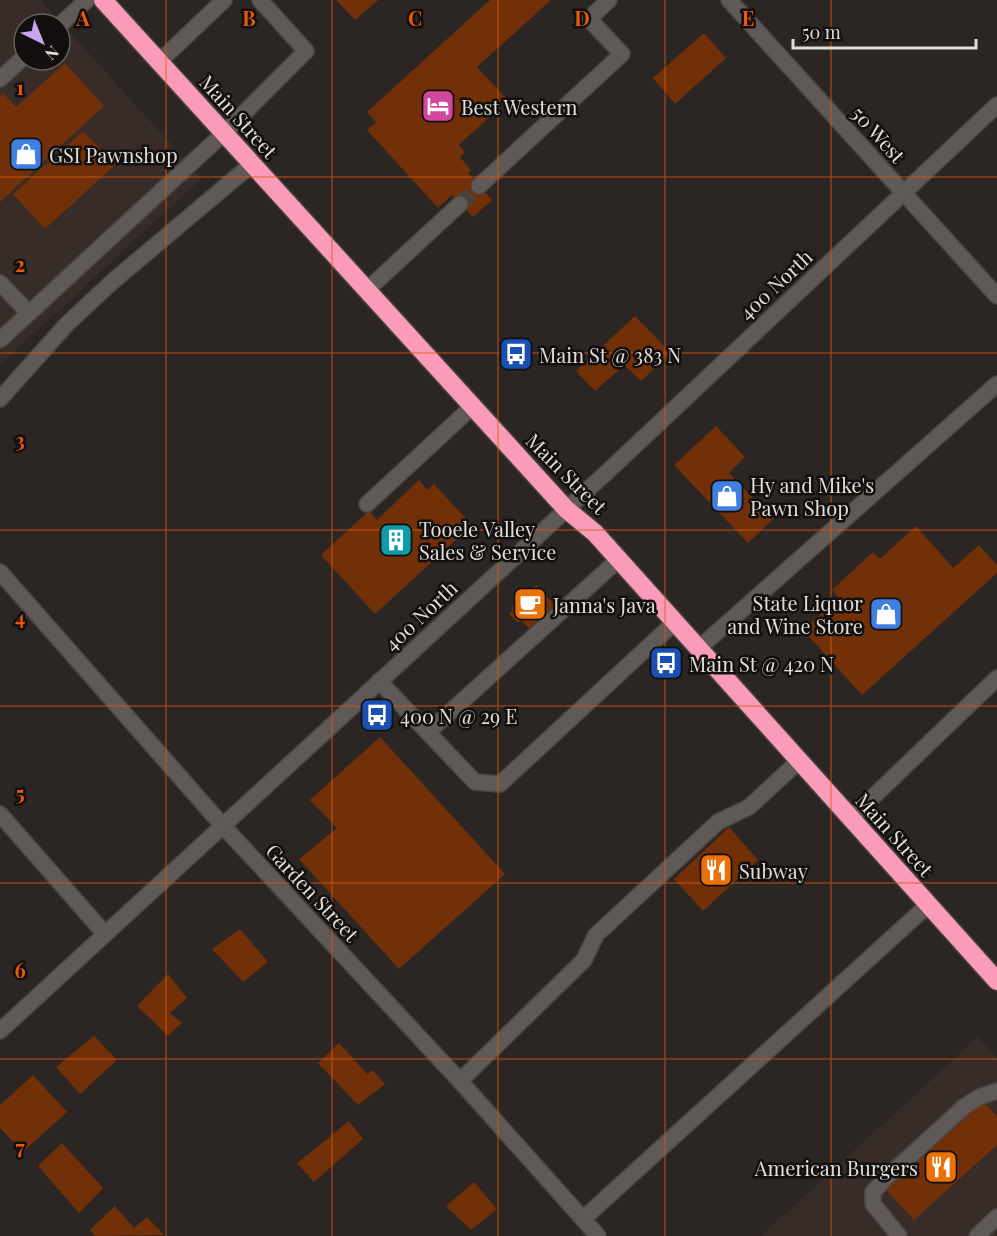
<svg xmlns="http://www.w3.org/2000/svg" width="997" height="1236" viewBox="0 0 997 1236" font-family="'Playfair Display',serif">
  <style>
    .built { fill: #372c27; fill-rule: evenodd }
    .building { fill: #713007 }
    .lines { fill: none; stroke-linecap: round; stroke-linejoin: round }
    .minor-tunnel { stroke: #46413f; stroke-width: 15; stroke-dasharray: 15 8; stroke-linecap: butt }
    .minor-casing { stroke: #484543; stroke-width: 18 }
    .highway-casing { stroke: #484543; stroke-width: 21 }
    .minor { stroke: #5f5957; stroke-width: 15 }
    .highway { stroke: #fa9cb9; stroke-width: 18 }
    .grid { fill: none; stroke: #e8590c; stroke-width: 1.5; stroke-opacity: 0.55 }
    .labels { text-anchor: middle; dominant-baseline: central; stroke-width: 5; stroke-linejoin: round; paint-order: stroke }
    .poi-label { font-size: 20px; fill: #e0dddb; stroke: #120f0e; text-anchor: start }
    .street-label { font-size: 20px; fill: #e0dddb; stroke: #120f0e }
    .grid-label { font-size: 20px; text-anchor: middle; font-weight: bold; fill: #e8590c; stroke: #120f0e; stroke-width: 5; stroke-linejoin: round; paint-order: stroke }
  </style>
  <rect width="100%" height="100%" fill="#2b2624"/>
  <!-- built -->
  <g class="built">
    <path d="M 0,0 L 40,0 L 202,178 L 0,365 ZM 24,24 L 60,24 L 60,60 L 24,60 Z"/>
    <polygon points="978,1037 997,1058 997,1236 761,1236"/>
  </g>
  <!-- building -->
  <g class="building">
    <polygon points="336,0 378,0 355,20"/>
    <polygon points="490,0 551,0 477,67 508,100 459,145 465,152 460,157 471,170 468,173 492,200 473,217 452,195 438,208 367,130 376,122 367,112"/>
    <polygon points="704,33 726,58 675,104 653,78"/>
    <polygon points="65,63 104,106 0,202 0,96 3,93 16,107"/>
    <polygon points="83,131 115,165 45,229 13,194"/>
    <polygon points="635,316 671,353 641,381 624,365 595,391 576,371"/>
    <polygon points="716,426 745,457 729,473 773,519 748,543 674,465"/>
    <polygon points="419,480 427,490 434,484 472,525 375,614 321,555 369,511 377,520"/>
    <polygon points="916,526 953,568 979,545 997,565 997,573 862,695 803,630 839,598 832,590 873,552 880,559"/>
    <polygon points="536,585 555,605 529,628 521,620 518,623 509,614 513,610 511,608"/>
    <polygon points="380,737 505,874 399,969 299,859 337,828 310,800"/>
    <polygon points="729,827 758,860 703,911 674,879"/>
    <polygon points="240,929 268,962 243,982 212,949"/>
    <polygon points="168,974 187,998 170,1013 182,1023 168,1036 137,1006"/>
    <polygon points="94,1036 117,1060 80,1094 56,1067"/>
    <polygon points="339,1043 367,1074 373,1070 385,1084 358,1105 318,1063"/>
    <polygon points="33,1075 67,1112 23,1152 0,1128 0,1105"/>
    <polygon points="982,1100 997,1116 997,1145 914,1220 885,1189"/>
    <polygon points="349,1121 363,1139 314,1182 297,1163"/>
    <polygon points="62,1143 103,1188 79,1213 38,1166"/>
    <polygon points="474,1182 497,1209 471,1230 446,1206"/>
    <polygon points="115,1206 134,1228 147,1217 164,1235 95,1236 90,1230"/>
  </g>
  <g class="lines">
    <!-- minor-tunnel -->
    <polyline class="minor-tunnel" points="460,204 479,186"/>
    <!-- minor casing -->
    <g class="minor-casing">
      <g id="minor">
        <polyline points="729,0 997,296"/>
        <polyline points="60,25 87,0"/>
        <polyline points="159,62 224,0"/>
        <polyline points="0,79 24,57"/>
        <polyline points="479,186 622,54 589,19 609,0"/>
        <polyline points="0,283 29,313"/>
        <polyline points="367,290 460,204"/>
        <polyline points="0,340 224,133 306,51 260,0"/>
        <polyline points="0,399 67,324 112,282 252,164"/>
        <polyline points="367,504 472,407"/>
        <polyline points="0,572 223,826 460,1081 598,1236"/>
        <polyline points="698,649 997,384"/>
        <polyline points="379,681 475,782 500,784 675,622"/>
        <polyline points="428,732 618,560"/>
        <polyline points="0,814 105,934"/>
        <polyline points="850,819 997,678"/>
        <polyline points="0,1031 606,473 997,105"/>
        <polyline points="460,1081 584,960 596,935 718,822 749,807 799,761"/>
        <polyline points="583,1219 928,905"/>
        <polyline points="899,1236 873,1204 873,1192 886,1178 965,1106 979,1097 997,1091"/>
        <polyline points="977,1236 997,1217"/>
      </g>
    </g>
    <!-- highway casing -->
    <g class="highway-casing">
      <polyline id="highway" points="103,0 566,509 595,533 997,981"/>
    </g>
    <!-- minor -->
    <use href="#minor" class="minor"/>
    <!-- highway -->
    <use href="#highway" class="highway"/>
  </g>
  <!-- grid -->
  <path class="grid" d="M 166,0 L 166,1236M 332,0 L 332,1236M 498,0 L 498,1236M 665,0 L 665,1236M 831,0 L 831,1236M 0,177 L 997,177M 0,353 L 997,353M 0,530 L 997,530M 0,706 L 997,706M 0,883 L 997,883M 0,1059 L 997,1059"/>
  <!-- icons -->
  <defs>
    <g id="hotel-square" transform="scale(1.725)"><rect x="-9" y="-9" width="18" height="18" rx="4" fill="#d1479c" stroke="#120f0e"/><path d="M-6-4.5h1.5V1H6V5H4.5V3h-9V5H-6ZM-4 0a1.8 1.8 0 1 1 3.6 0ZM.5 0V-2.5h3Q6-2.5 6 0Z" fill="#fff"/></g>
    <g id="shop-square" transform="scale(1.725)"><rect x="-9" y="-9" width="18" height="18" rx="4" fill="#3f7fe0" stroke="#120f0e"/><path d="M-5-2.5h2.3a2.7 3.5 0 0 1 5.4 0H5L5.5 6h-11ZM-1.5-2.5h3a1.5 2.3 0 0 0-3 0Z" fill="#fff"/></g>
    <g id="bus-square" transform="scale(1.725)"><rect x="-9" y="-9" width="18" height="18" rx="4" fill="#1a4fb4" stroke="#120f0e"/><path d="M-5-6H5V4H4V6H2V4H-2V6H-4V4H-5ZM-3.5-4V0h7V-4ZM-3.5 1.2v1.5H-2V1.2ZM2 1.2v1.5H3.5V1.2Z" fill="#fff"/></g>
    <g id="building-square" transform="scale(1.725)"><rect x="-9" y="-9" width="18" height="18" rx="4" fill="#0f9aa8" stroke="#120f0e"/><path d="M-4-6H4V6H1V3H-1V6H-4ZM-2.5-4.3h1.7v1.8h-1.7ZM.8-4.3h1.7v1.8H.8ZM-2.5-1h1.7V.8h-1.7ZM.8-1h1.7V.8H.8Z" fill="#fff"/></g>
    <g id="cafe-square" transform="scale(1.725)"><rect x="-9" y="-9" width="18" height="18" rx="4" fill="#e8710a" stroke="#120f0e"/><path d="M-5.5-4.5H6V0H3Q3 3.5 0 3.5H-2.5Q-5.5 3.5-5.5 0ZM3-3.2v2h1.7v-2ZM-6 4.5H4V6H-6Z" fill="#fff"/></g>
    <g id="restaurant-square" transform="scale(1.725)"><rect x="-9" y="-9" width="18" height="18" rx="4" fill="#e8710a" stroke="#120f0e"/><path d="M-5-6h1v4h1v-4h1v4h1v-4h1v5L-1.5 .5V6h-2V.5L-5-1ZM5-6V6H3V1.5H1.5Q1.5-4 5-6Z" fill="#fff"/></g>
  </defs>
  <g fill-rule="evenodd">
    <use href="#hotel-square" x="438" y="106"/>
    <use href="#shop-square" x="26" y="154"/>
    <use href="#bus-square" x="516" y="354"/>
    <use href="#shop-square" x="727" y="496"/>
    <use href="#building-square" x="396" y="540"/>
    <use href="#cafe-square" x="530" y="604"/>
    <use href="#shop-square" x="886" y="614"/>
    <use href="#bus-square" x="666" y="663"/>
    <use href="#bus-square" x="377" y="715"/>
    <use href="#restaurant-square" x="716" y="870"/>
    <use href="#restaurant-square" x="941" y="1167"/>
  </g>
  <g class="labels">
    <!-- poi labels -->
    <g class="poi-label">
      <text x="461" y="106">Best Western</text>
      <text x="49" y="154">GSI Pawnshop</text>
      <text x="539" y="354">Main St @ 383 N</text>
      <text x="750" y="484">Hy and Mike's<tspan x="750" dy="23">Pawn Shop</tspan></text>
      <text x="419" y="528">Tooele Valley<tspan x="419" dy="23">Sales &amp; Service</tspan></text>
      <text x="863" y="602" text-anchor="end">State Liquor<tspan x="863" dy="23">and Wine Store</tspan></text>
      <text x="553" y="604">Janna's Java</text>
      <text x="689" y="663">Main St @ 420 N</text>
      <text x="400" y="715">400 N @ 29 E</text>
      <text x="739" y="870">Subway</text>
      <text x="918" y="1167" text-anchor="end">American Burgers</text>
    </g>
    <!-- street labels -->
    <g class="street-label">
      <text transform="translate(239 116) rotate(48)">Main Street</text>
      <text transform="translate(879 134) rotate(48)">50 West</text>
      <text transform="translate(775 284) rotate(-43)">400 North</text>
      <text transform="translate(567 473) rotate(45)">Main Street</text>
      <text transform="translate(420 615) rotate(-43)">400 North</text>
      <text transform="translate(895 834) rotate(48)">Main Street</text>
      <text transform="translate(313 892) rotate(47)">Garden Street</text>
    </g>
  </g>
  <g class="grid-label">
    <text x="83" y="26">A</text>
    <text x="249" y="26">B</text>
    <text x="415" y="26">C</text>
    <text x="582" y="26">D</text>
    <text x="748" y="26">E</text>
    <text x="20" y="95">1</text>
    <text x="20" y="272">2</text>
    <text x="20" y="448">3</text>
    <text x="20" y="625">4</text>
    <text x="20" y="801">5</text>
    <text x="20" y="978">6</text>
    <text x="20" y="1155">7</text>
  </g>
  <!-- north arrow -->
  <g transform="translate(42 42) rotate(137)"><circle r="28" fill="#120f0e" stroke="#646160" stroke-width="1.5"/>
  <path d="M0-4.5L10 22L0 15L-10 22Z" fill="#c5a6f0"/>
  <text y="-9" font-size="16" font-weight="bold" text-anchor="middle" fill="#e0dddb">N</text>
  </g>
  <!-- scale -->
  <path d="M793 39v9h183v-9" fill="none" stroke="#e0dddb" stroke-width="3"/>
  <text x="802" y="39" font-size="18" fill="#e0dddb" stroke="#120f0e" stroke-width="4.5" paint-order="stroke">50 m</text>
</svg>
